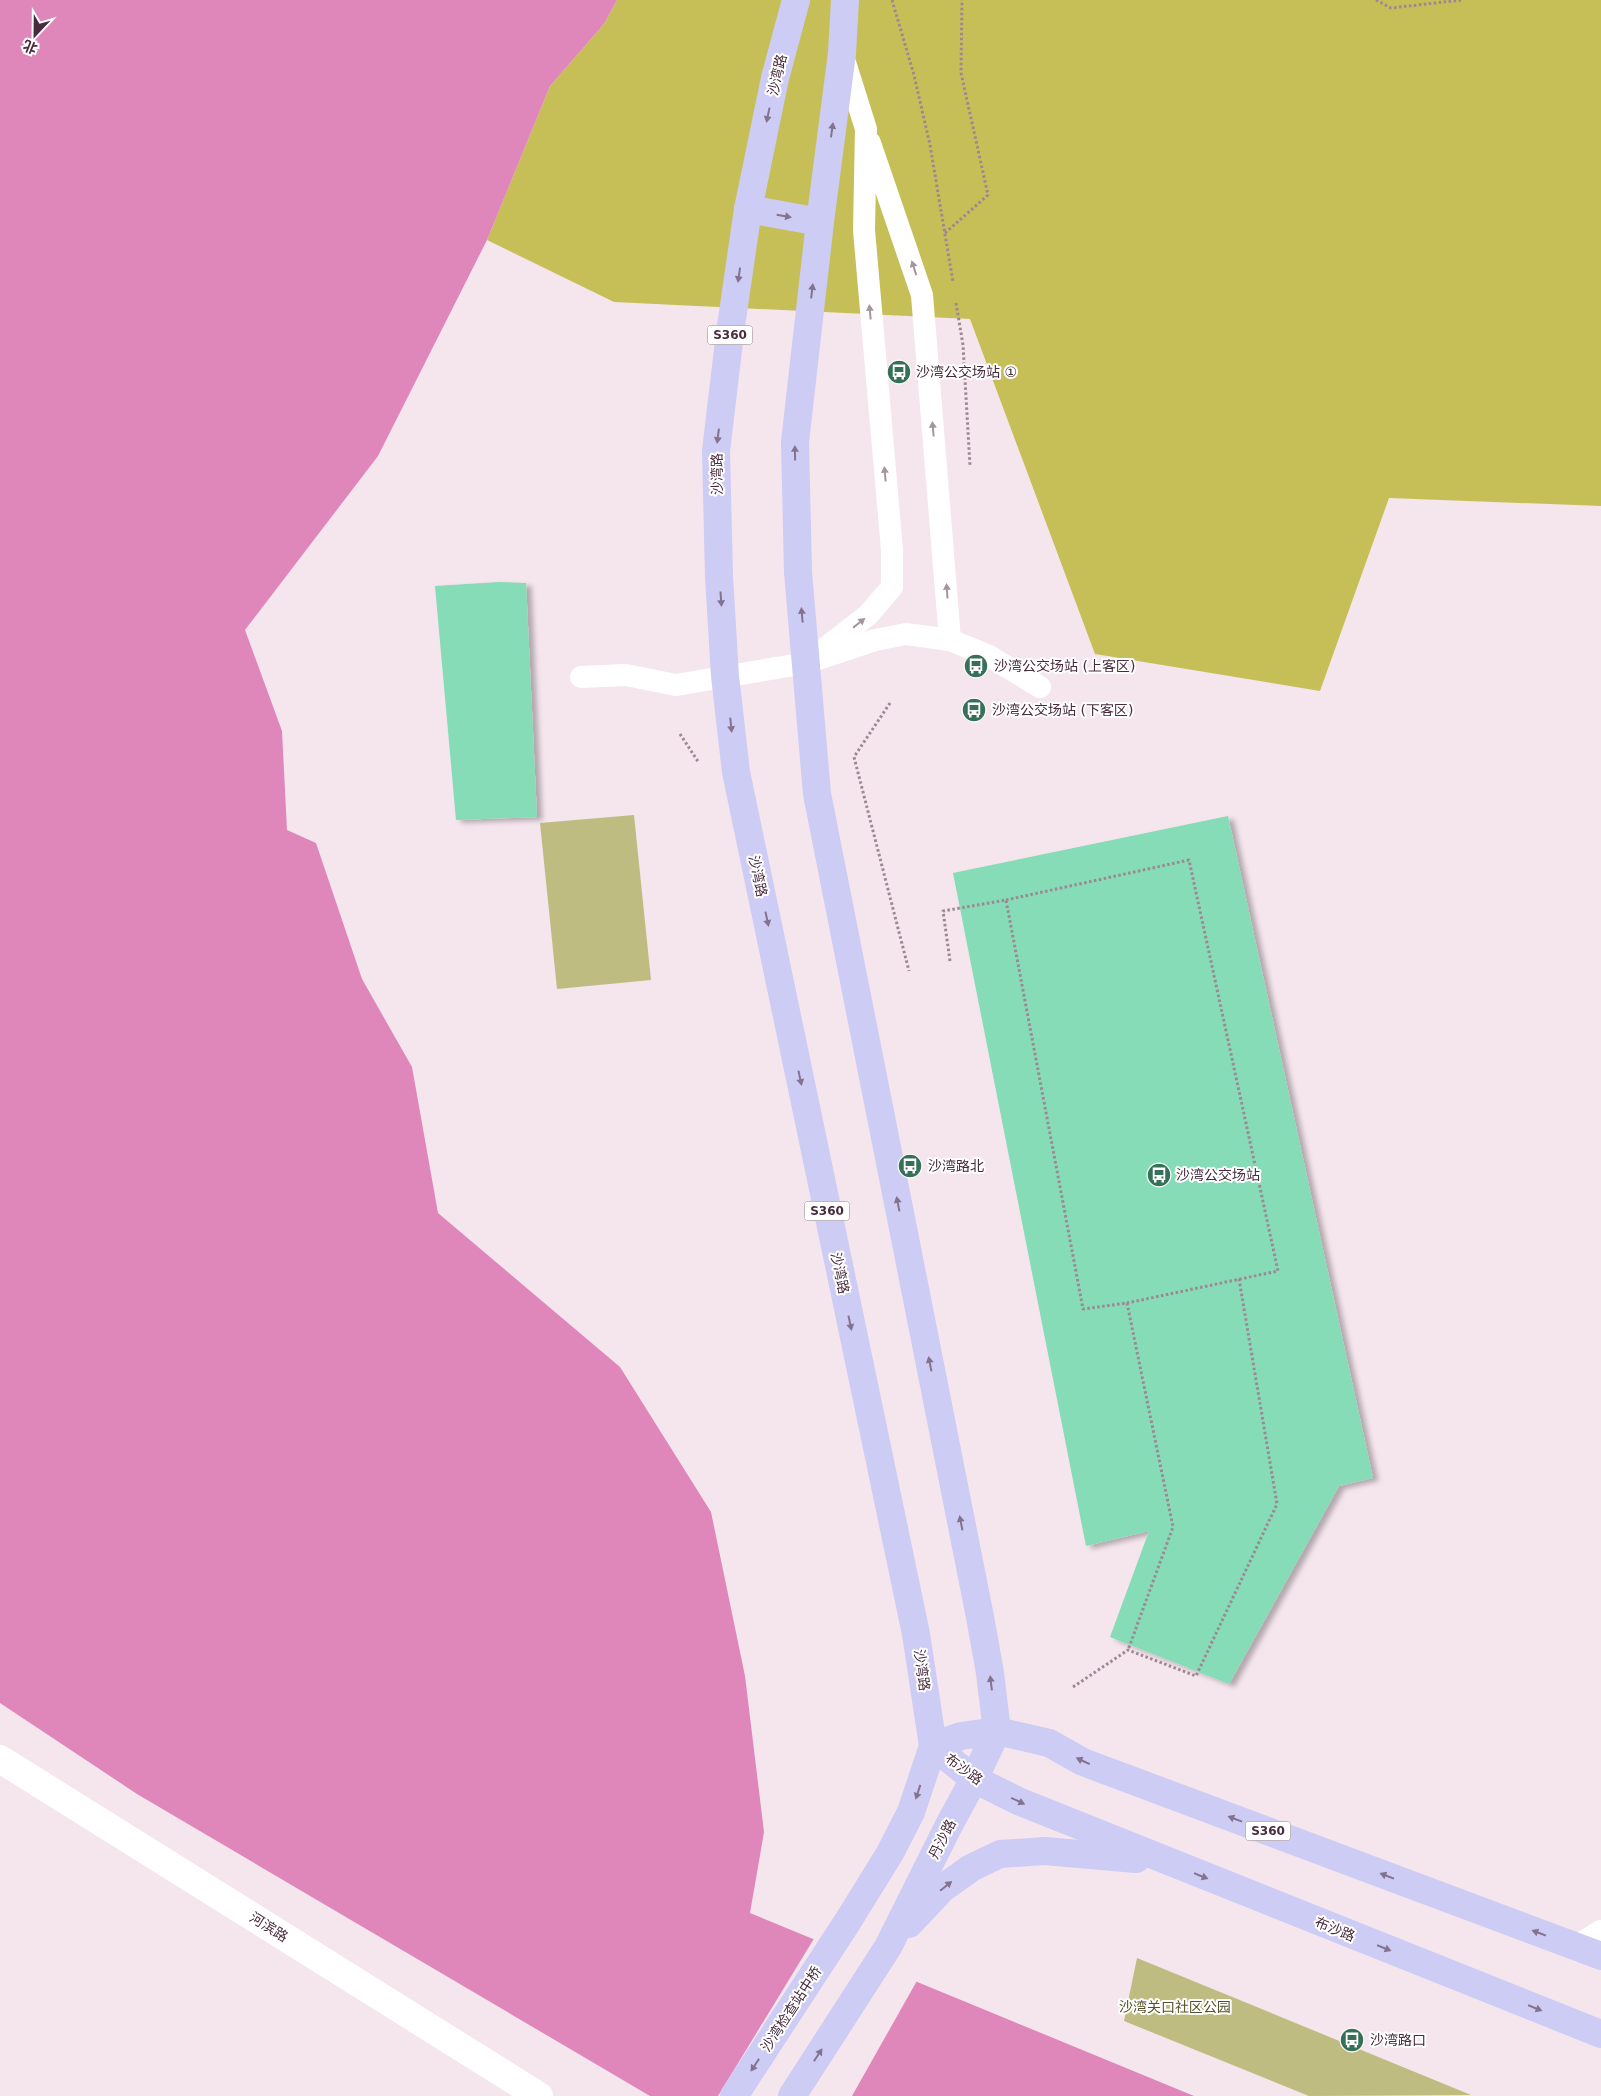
<svg xmlns="http://www.w3.org/2000/svg" width="1601" height="2096" viewBox="0 0 1601 2096" font-family="'DejaVu Sans','Noto Sans SC',sans-serif">
  <style>
    .green { fill: #bfbc82 }
    .forest { fill: #c6bf58 }
    .water { fill: #df86ba }
    .pier { fill: #f5e5ed }
    .building { fill: #85dcb7; filter: url(#shadow) }
    .lines { fill: none; stroke-linecap: round; stroke-linejoin: round }
    .path { stroke: #9d8793; stroke-width: 3; stroke-dasharray: 2.5 2.5; stroke-linecap: butt }
    .lane { stroke: #fff; stroke-width: 22 }
    .street { stroke: #fff; stroke-width: 28 }
    .primary { stroke: #cdccf4; stroke-width: 28 }
    .oneway { fill: #84738f }
    .oneway2 { fill: #a4959e }
    .labels { text-anchor: middle; dominant-baseline: central; stroke-width: 4; stroke-linejoin: round; paint-order: stroke }
    .shield { fill: #fff; stroke: #7f6b76; stroke-width: 1 }
    .shield-label { font-size: 12px; font-weight: bold; fill: #482b3c }
    .street-label { font-size: 14px; fill: #482b3c; stroke: #fff }
    .poi-label { font-size: 14px; fill: #482b3c; stroke: #fff; text-anchor: start }
    .park-label { font-size: 14px; fill: #555227; stroke: #fff }
  </style>
  <defs>
    <filter id="shadow"><feDropShadow dx="5.5" dy="3" stdDeviation="2.5" flood-color="#0004"/></filter>
  </defs>
  <rect width="100%" height="100%" fill="#f5e5ed"/>
  <!-- green -->
  <g class="green">
    <polygon points="634,815 651,980 557,989 540,823"/>
    <polygon points="1137,1958 1471,2095 1309,2096 1124,2021"/>
  </g>
  <!-- forest -->
  <polygon class="forest" points="617,0 1601,0 1601,506 1389,498 1320,691 1095,654 970,319 614,302 487,240 550,86 604,24"/>
  <!-- water -->
  <polygon class="water" points="0,0 617,0 604,24 550,86 487,240 378,456 245,630 282,731 287,830 316,843 362,979 412,1067 438,1213 620,1367 711,1512 745,1676 764,1832 750,1913 1194,2096 650,2096 137,1794 0,1703"/>
  <!-- pier -->
  <polygon class="pier" points="815,1937 918,1979 852,2096 718,2096"/>
  <!-- building -->
  <g class="building">
    <polygon points="499,582 526,583 537,817 456,820 435,586"/>
    <polygon points="1228,816 1373,1478 1339,1486 1229,1684 1110,1637 1149,1531 1086,1546 953,873"/>
  </g>
  <g class="lines">
    <!-- path -->
    <g class="path">
      <polyline points="892,0 914,75 930,145 953,282"/>
      <polyline points="1376,0 1391,8 1462,0"/>
      <polyline points="945,233 988,195 961,73 962,0"/>
      <polyline points="956,303 963,345 970,466"/>
      <polyline points="890,703 854,757 909,971"/>
      <polyline points="680,734 699,763"/>
      <polyline points="1006,900 1189,860 1278,1271 1127,1303"/>
      <polyline points="950,961 943,911 1006,900 1083,1309 1127,1303 1173,1527 1128,1650"/>
      <polyline points="1073,1687 1128,1650 1196,1676 1277,1504 1239,1279"/>
    </g>
    <!-- lane -->
    <g class="lane">
      <polyline points="870,143 922,295 950,640"/>
      <polyline points="806,663 868,615 892,587 892,550 864,230 866,129 843,56"/>
      <polyline points="581,677 626,675 676,685 806,663 875,640 906,634 950,640 989,656 1040,687"/>
    </g>
    <!-- street -->
    <g class="street">
      <polyline points="0,1759 539,2096"/>
      <polyline points="1579,1948 1601,1934"/>
    </g>
    <!-- primary -->
    <g class="primary">
      <polyline points="748,209 820,222"/>
      <polyline points="933,1746 974,1779 1018,1801 1601,2034"/>
      <polyline points="933,1746 961,1736 997,1731 1049,1743 1083,1762 1601,1956"/>
      <polyline points="909,1924 943,1888 971,1868 1000,1854 1045,1851 1136,1859"/>
      <polyline points="734,2096 848,1921 890,1853 911,1812 933,1746 916,1634 736,772 725,676 719,577 716,451 730,333 748,209 775,78 796,0"/>
      <polyline points="792,2096 888,1947 949,1825 974,1779 997,1731 990,1673 980,1617 817,794 798,572 795,442 820,222 842,53 845,0"/>
    </g>
  </g>
  <!-- one-way arrows -->
  <defs><path id="oneway-solid" d="M-6-.8H1V-3.2L6.5 0L1 3.2V.8H-6Z" transform="scale(1.25)"/></defs>
  <g class="oneway">
    <use href="#oneway-solid" transform="translate(768 115) rotate(102)"/>
    <use href="#oneway-solid" transform="translate(832 130) rotate(-82)"/>
    <use href="#oneway-solid" transform="translate(784 216) rotate(10)"/>
    <use href="#oneway-solid" transform="translate(739 275) rotate(98)"/>
    <use href="#oneway-solid" transform="translate(812 291) rotate(-83)"/>
    <use href="#oneway-solid" transform="translate(718 436) rotate(97)"/>
    <use href="#oneway-solid" transform="translate(795 453) rotate(-91)"/>
    <use href="#oneway-solid" transform="translate(721 599) rotate(86)"/>
    <use href="#oneway-solid" transform="translate(802 615) rotate(-95)"/>
    <use href="#oneway-solid" transform="translate(731 725) rotate(84)"/>
    <use href="#oneway-solid" transform="translate(767 919) rotate(78)"/>
    <use href="#oneway-solid" transform="translate(800 1078) rotate(78)"/>
    <use href="#oneway-solid" transform="translate(898 1204) rotate(-101)"/>
    <use href="#oneway-solid" transform="translate(850 1323) rotate(78)"/>
    <use href="#oneway-solid" transform="translate(930 1364) rotate(-101)"/>
    <use href="#oneway-solid" transform="translate(961 1523) rotate(-101)"/>
    <use href="#oneway-solid" transform="translate(991 1683) rotate(-97)"/>
    <use href="#oneway-solid" transform="translate(1083 1761) rotate(-155)"/>
    <use href="#oneway-solid" transform="translate(918 1792) rotate(108)"/>
    <use href="#oneway-solid" transform="translate(1018 1801) rotate(25)"/>
    <use href="#oneway-solid" transform="translate(1235 1819) rotate(-159)"/>
    <use href="#oneway-solid" transform="translate(1201 1876) rotate(22)"/>
    <use href="#oneway-solid" transform="translate(1387 1876) rotate(-159)"/>
    <use href="#oneway-solid" transform="translate(946 1886) rotate(-39)"/>
    <use href="#oneway-solid" transform="translate(1539 1933) rotate(-159)"/>
    <use href="#oneway-solid" transform="translate(1384 1948) rotate(22)"/>
    <use href="#oneway-solid" transform="translate(1535 2008) rotate(22)"/>
    <use href="#oneway-solid" transform="translate(818 2055) rotate(-57)"/>
    <use href="#oneway-solid" transform="translate(755 2065) rotate(123)"/>
  </g>
  <g class="oneway2">
    <use href="#oneway-solid" transform="translate(914 268) rotate(-108)"/>
    <use href="#oneway-solid" transform="translate(870 312) rotate(-95)"/>
    <use href="#oneway-solid" transform="translate(933 429) rotate(-95)"/>
    <use href="#oneway-solid" transform="translate(885 474) rotate(-95)"/>
    <use href="#oneway-solid" transform="translate(947 591) rotate(-94)"/>
    <use href="#oneway-solid" transform="translate(859 623) rotate(-38)"/>
  </g>
  <!-- icons -->
  <defs>
    <g id="bus-disc" transform="scale(1.25)"><circle r="9.5" fill="#367058" stroke="#fff"/><path d="M-5-6H5V4H4V6H2V4H-2V6H-4V4H-5ZM-3.5-4V0h7V-4ZM-3.5 1.2v1.5H-2V1.2ZM2 1.2v1.5H3.5V1.2Z" fill="#fff"/></g>
  </defs>
  <g fill-rule="evenodd">
    <use href="#bus-disc" x="899" y="372"/>
    <use href="#bus-disc" x="976" y="666"/>
    <use href="#bus-disc" x="974" y="710"/>
    <use href="#bus-disc" x="910" y="1166"/>
    <use href="#bus-disc" x="1159" y="1175"/>
    <use href="#bus-disc" x="1352" y="2040"/>
  </g>
  <g class="labels">
    <!-- shield labels -->
    <g class="shield">
      <rect x="707.5" y="325.5" width="45" height="19" rx="4"/>
      <rect x="804.5" y="1201.5" width="45" height="19" rx="4"/>
      <rect x="1245.5" y="1821.5" width="45" height="19" rx="4"/>
    </g>
    <g class="shield-label">
      <text x="730" y="335">S360</text>
      <text x="827" y="1211">S360</text>
      <text x="1268" y="1831">S360</text>
    </g>
    <!-- street labels -->
    <g class="street-label">
      <text transform="translate(777 75) rotate(-77)">沙湾路</text>
      <text transform="translate(717 474) rotate(-91)">沙湾路</text>
      <text transform="translate(758 876) rotate(78)">沙湾路</text>
      <text transform="translate(840 1273) rotate(78)">沙湾路</text>
      <text transform="translate(922 1670) rotate(82)">沙湾路</text>
      <text transform="translate(964 1769) rotate(36)">布沙路</text>
      <text transform="translate(942 1839) rotate(-63)">丹沙路</text>
      <text transform="translate(269 1927) rotate(32)">河滨路</text>
      <text transform="translate(1335 1929) rotate(22)">布沙路</text>
      <text transform="translate(791 2009) rotate(-57)">沙湾检查站中桥</text>
    </g>
    <!-- poi labels -->
    <g class="poi-label">
      <text x="916" y="372">沙湾公交场站 ①</text>
      <text x="994" y="666">沙湾公交场站 (上客区)</text>
      <text x="992" y="710">沙湾公交场站 (下客区)</text>
      <text x="928" y="1166">沙湾路北</text>
      <text x="1176" y="1175">沙湾公交场站</text>
      <text x="1370" y="2040">沙湾路口</text>
    </g>
    <!-- park labels -->
    <g class="park-label">
      <text x="1175" y="2007">沙湾关口社区公园</text>
    </g>
  </g>
  <!-- north arrow -->
  <g transform="translate(35 35) rotate(202)" stroke="#ffffff" stroke-width="4" paint-order="stroke">
  <path d="M0-4L9 19L0 12L-9 19Z" fill="#482b3c"/>
  <text y="-8" font-size="14" font-weight="bold" text-anchor="middle" fill="#482b3c">北</text>
  </g>
</svg>
